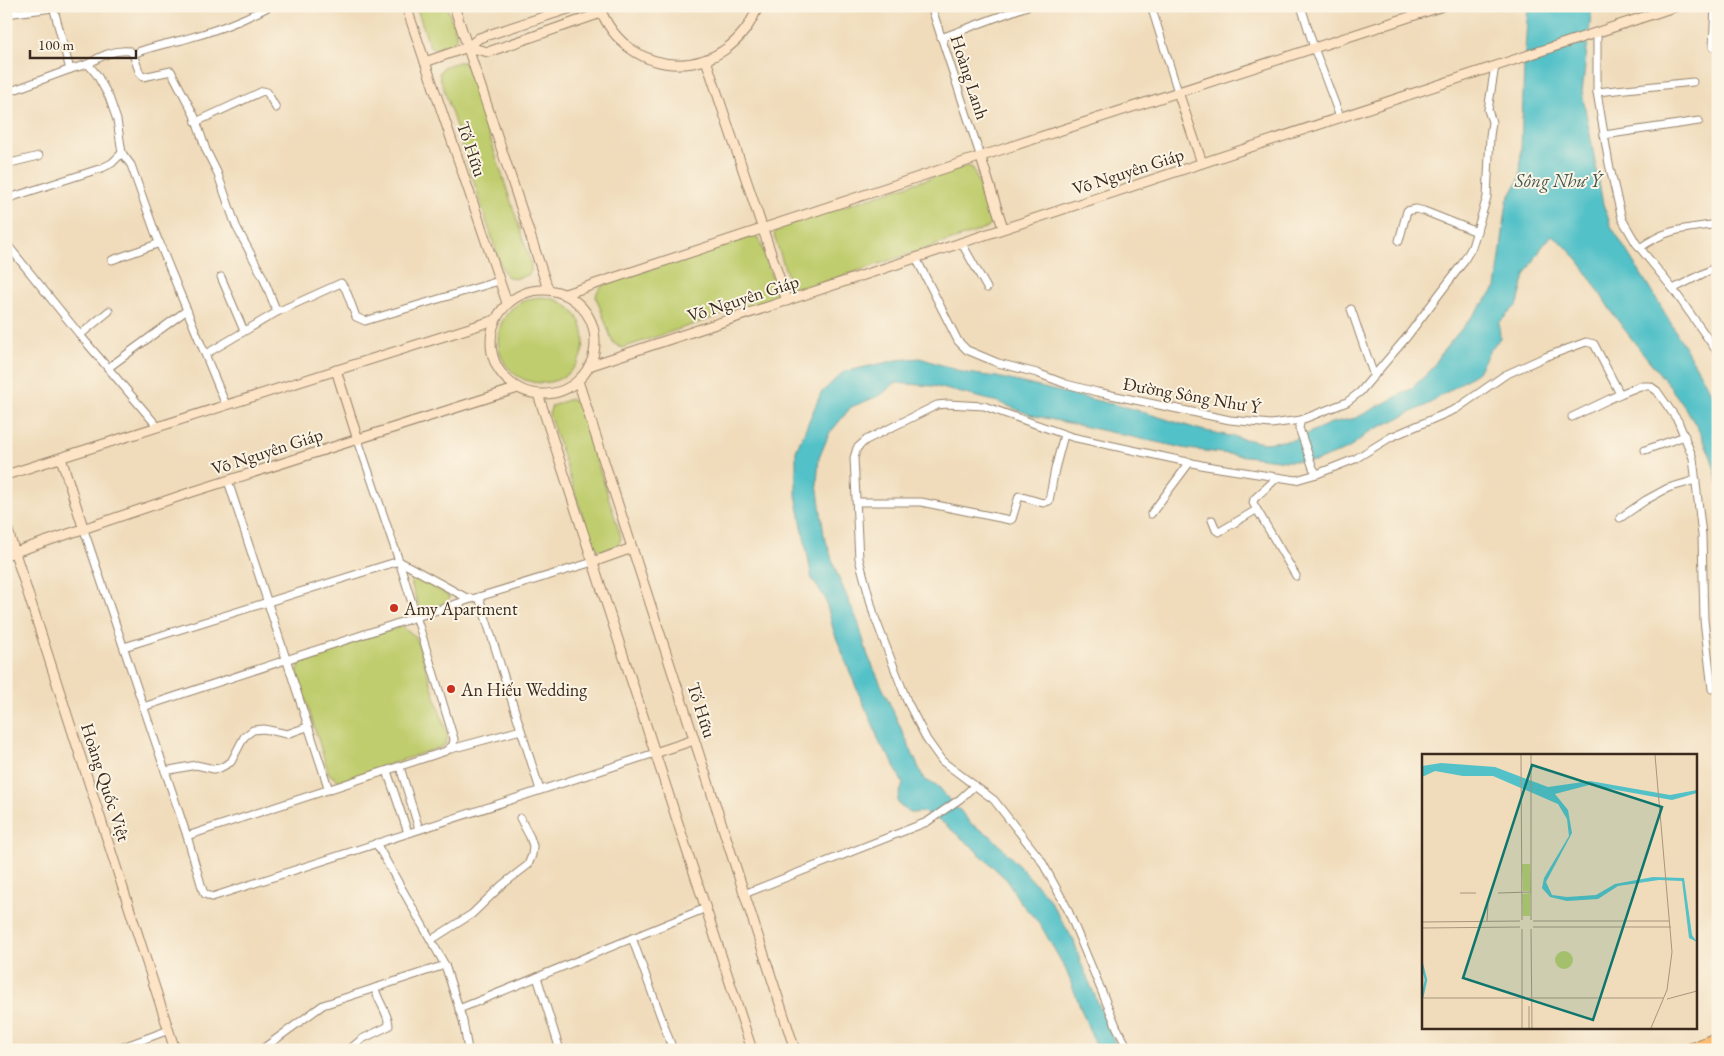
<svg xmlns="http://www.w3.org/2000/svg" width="1724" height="1056" viewBox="0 0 1724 1056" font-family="'EB Garamond',serif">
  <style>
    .green { fill: #c0cd6e; stroke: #7e7c46 }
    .water { fill: #53c1c8; stroke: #477673 }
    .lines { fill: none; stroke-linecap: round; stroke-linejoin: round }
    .street-casing { stroke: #96836c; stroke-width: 9 }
    .secondary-casing { stroke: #96836c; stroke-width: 11 }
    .primary-casing { stroke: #96836c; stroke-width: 12 }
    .street { stroke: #fff; stroke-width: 7 }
    .secondary { stroke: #fee4c6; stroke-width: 9 }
    .primary { stroke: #fdbc70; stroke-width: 10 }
    .poi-dot { fill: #c8321e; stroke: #fcf5e5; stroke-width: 2 }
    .labels { text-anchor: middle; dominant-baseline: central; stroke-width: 4; stroke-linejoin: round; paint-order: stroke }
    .street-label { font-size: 18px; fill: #3b2a1e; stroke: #fcf5e5 }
    .poi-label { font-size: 18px; fill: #3b2a1e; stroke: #fcf5e5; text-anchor: start }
    .water-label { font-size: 19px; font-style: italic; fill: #425751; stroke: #fcf5e5 }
    .inset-river { fill: none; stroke: #53c1c8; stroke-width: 2.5 }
    .inset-road { fill: none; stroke: #a8957c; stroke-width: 1 }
    .view { fill: #0f766e; fill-opacity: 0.15; stroke: #0f766e; stroke-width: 2.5 }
    .inset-edge { fill: none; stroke: #3b2a1e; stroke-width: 2.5 }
  </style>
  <rect width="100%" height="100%" fill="#fcf5e5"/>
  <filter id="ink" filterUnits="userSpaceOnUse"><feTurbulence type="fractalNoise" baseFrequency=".02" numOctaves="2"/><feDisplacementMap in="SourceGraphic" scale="10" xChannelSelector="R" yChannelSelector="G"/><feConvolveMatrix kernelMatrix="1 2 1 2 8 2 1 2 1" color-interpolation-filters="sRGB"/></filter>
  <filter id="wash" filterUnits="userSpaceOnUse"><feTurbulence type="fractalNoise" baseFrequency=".0096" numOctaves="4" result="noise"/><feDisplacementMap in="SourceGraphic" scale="20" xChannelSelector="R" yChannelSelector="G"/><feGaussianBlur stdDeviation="1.12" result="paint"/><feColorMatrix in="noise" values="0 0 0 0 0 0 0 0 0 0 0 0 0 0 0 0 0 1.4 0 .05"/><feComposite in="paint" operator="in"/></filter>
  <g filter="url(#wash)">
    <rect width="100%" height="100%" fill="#f0dcbb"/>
    <!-- green -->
    <g class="green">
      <path d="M 416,6 L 447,6 L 457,37 C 453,47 439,51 430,47 Z"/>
      <polygon points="458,62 463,62 466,65 531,263 531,271 528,275 514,279 507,276 502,269 439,74 443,67"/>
      <polygon points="967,166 973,168 991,223 988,228 797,291 791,287 774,235 778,228"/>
      <polygon points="752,236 759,238 777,293 776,297 622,348 613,343 596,297 597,292 603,285"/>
      <circle cx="541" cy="340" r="43"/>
      <path d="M 570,399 L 575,401 L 579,405 L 621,537 C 621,547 608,548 600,551 L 593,547 L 549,414 L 552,406 Z"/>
      <polygon points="416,576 450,597 447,603 420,610 412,587 411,579"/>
      <polygon points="402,626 416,637 448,737 444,746 339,781 329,774 297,672 302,659"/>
    </g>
    <!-- water -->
    <path class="water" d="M 1528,6 L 1592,6 L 1582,92 L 1603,204 L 1611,226 L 1659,303 L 1718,404 L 1718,483 C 1706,419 1656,373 1619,322 C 1597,293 1583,257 1552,235 L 1542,247 L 1525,275 L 1518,304 L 1499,323 L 1500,338 L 1490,350 L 1478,372 L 1427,405 L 1369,432 L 1348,449 L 1316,461 L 1286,461 L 1188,449 L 1031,415 L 998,402 L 933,386 L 895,383 L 881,395 L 851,407 L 829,434 L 819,458 L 817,483 L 824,535 L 837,574 L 858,622 L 868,656 L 924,779 L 940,788 L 955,808 L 959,809 L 971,824 L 991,836 L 1047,896 L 1074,941 L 1081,963 L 1118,1050 L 1097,1050 L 1066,970 L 1040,924 L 1020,902 L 1007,880 L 970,845 L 942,822 L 923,812 L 913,813 L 901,807 L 897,801 L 903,784 L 891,759 L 880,744 L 872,722 L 858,692 L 834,632 L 825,598 L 812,579 L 796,495 L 796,451 L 821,393 L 843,372 L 897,360 L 920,358 L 966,373 L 997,377 L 1133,409 L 1201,430 L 1264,443 L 1293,440 L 1331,423 L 1356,418 L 1411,389 L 1431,370 L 1443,351 L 1496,288 L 1507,201 L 1520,178 L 1524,66 Z"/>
  </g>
  <g filter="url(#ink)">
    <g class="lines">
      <!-- street casing -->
      <g class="street-casing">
        <g id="street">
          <polyline points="53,6 69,66 71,69 88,64 97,75 109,97 117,120 122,153 131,165 156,235 226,405"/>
          <path d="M 270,6 C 242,21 212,32 182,40 C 165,44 149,47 133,54 L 140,74 L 143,77 L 171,71 L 194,115 L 206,150 L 217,172 L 236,226 L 263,277 L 277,312"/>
          <polyline points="931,6 981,158"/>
          <polyline points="1151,6 1178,92"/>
          <polyline points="1301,6 1314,48 1340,117"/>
          <polyline points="6,14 53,8"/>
          <polyline points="1597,32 1597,92 1609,164 1622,219 1636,243 1673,289 1718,353"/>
          <polyline points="941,38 1027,6"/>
          <polyline points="1713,47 1715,6"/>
          <path d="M 88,64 C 100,56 115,49 130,51 L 133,54"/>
          <polyline points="11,91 71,69"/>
          <polyline points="1597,92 1693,82"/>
          <polyline points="196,122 263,91 267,92 276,108"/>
          <polyline points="1604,135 1699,121"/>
          <polyline points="6,164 39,156"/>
          <polyline points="6,199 102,168 112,163 122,153"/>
          <polyline points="1399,241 1407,211 1416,209 1424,211 1477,232"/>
          <polyline points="961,242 987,288"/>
          <polyline points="6,243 80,335 158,427"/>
          <path d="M 1640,248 C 1667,228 1685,229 1718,224"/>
          <polyline points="916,258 958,341 967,350 998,363 1037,373 1066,384 1097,392 1230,420 1271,424 1301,420 1347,402 1360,392 1406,338 1462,264 1472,247 1487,197 1490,136 1492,122 1488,110 1495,66"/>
          <polyline points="112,260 160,243"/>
          <polyline points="221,277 244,331"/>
          <polyline points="1673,289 1718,266"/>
          <polyline points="1351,309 1374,376"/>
          <polyline points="80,335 109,311"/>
          <polyline points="206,354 277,312 341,283 346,290 356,317 365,321 499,281"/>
          <polyline points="108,368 187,310"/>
          <polyline points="1572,417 1620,394"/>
          <polyline points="1301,420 1299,428 1313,468 1317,474"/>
          <polyline points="1645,450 1685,436"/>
          <polyline points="1277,478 1254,499 1253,503 1296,576"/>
          <polyline points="228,481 329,790"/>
          <polyline points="857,502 921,502 1010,520 1012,519 1019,496 1043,503 1049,501 1055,469 1064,435"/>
          <polyline points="1151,514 1190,462"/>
          <polyline points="1620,518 1646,500 1668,488 1696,480"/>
          <polyline points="1212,520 1216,530 1219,532 1256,510"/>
          <polyline points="84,530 187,836 203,891 205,894 212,897 655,753"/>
          <polyline points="479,597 540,790"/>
          <polyline points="124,647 399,561 465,597 472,599 593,562"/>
          <polyline points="143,707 471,599"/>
          <polyline points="451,749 521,730"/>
          <polyline points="400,767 419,829"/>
          <polyline points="165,771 196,765 214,769 220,768 231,762 244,737 253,730 264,729 287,734 307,727"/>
          <polyline points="387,771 408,833"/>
          <polyline points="187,836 446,751 453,745 454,739 399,561 358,440"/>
          <polyline points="376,843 445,965 463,1021 468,1050"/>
          <polyline points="744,894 927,822 960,799 974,786"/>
          <polyline points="632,938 673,1050"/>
          <polyline points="431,940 472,914 502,885 528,865 532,855 533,846 530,837 520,818"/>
          <polyline points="537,977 560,1050"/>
          <polyline points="459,1009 706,908"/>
          <polyline points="115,1050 169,1030"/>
          <polyline points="261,1050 323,1005 445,965"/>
          <path d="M 349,1050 L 362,1039 L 389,1026 C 389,1014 377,1000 375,988"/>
          <polyline points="1129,1050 1117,1028 1067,908 1041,860 994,800 942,761 927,740 907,701 874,615 859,559 854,458 857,448 866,440 937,405 947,404 984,406 1072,437 1206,466 1296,480 1317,474 1355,459 1391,437 1456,409 1505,375 1545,357 1586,342 1594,344 1620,394 1640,386 1650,386 1657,391 1678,421 1693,458 1702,535 1704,620 1712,689"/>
        </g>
      </g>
      <!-- secondary casing -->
      <g class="secondary-casing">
        <g id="secondary">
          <polyline points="406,6 507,303"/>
          <polyline points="454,6 548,289"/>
          <path d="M 599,6 C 628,84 729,83 758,6"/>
          <polyline points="468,47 488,52 601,13"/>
          <polyline points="706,60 787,301"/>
          <polyline points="425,62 468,47 479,38 577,6"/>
          <polyline points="1178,92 1202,163"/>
          <polyline points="981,158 1003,228"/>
          <circle cx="543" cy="342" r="52"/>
          <path d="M 565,294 C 857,197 1150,100 1443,6"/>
          <polyline points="589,366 1677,6"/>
          <polyline points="336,370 358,440"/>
          <polyline points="578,381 795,1050"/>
          <polyline points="538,394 752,1050"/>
          <polyline points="61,458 84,530"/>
          <polyline points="6,475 495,320"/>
          <polyline points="6,525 175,1050"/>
          <polyline points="6,555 192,492 518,388"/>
          <polyline points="593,562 632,548"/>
          <polyline points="655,753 694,740"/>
        </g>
      </g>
      <!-- primary casing -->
      <g class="primary-casing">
        <polyline id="primary" points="1687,1050 1718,1037"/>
      </g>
      <!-- street -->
      <use href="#street" class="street"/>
      <!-- secondary -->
      <use href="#secondary" class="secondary"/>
      <!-- primary -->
      <use href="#primary" class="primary"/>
    </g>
  </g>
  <!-- markers -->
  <g class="poi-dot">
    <circle cx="394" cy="608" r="5"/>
    <circle cx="451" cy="689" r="5"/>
  </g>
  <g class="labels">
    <!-- street labels -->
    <g class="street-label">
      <text transform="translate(970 77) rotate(72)">Hoàng Lanh</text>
      <text transform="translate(472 149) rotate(71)">Tố Hữu</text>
      <text transform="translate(1128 171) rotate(-18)">Võ Nguyên Giáp</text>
      <text transform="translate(743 298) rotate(-18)">Võ Nguyên Giáp</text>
      <text transform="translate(1192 395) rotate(10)">Đường Sông Như Ý</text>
      <text transform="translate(267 451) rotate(-18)">Võ Nguyên Giáp</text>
      <text transform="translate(702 710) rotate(72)">Tố Hữu</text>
      <text transform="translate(106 782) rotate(72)">Hoàng Quốc Việt</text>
    </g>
    <!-- poi labels -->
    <g class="poi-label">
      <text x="404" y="608">Amy Apartment</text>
      <text x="461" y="689">An Hiếu Wedding</text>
    </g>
    <!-- water labels -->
    <g class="water-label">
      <text x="1558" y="180">Sông Như Ý</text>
    </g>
  </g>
  <!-- overview -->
  <g transform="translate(1422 754)">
    <rect width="275" height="275" fill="#f0dcbb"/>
    <path d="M 100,110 L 108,110 L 109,137 L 101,137 ZM 108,139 L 108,162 L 101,162 L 100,140 ZM133 206a9 9 0 1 1 18 0a9 9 0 1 1-18 0Z" fill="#c0cd6e"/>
    <path d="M 19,9 L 73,13 L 126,33 L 168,27 L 248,41 L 275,36 L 275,39 L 250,46 L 167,31 L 133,40 L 146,56 L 150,79 L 124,128 L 130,141 L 145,143 L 174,141 L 193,130 L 231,123 L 262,124 L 270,181 L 275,188 L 267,184 L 260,127 L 237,126 L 196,132 L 176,145 L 145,147 L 128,143 L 120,134 L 122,124 L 147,82 L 145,65 L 136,50 L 71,22 L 41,22 L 13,17 L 0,23 L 0,12 Z" fill="#53c1c8"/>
    <path class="inset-river" d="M 0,210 L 4,226 L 0,244"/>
    <path class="inset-road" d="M 99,1 L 100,166M 109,1 L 109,166M 38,139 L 54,139M 76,139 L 109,138M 65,167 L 66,150M 111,167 L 247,167M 0,168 L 98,167M 111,173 L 249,173M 0,174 L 98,173M 109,175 L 110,274M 0,244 L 242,244M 245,245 L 275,237M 107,252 L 107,274M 100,274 L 100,175M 229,274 L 245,236 L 250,198 L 233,1"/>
    <path class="view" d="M 110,11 L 240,53 L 171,266 L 41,224 Z"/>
    <rect width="275" height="275" class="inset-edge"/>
  </g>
  <!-- margin -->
  <rect width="1724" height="1056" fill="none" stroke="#fcf5e5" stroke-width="25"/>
  <!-- scale -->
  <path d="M30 50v8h106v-8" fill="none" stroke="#3b2a1e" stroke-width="2.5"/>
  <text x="38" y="50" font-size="15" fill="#3b2a1e" stroke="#fcf5e5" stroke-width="4" paint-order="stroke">100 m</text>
</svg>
